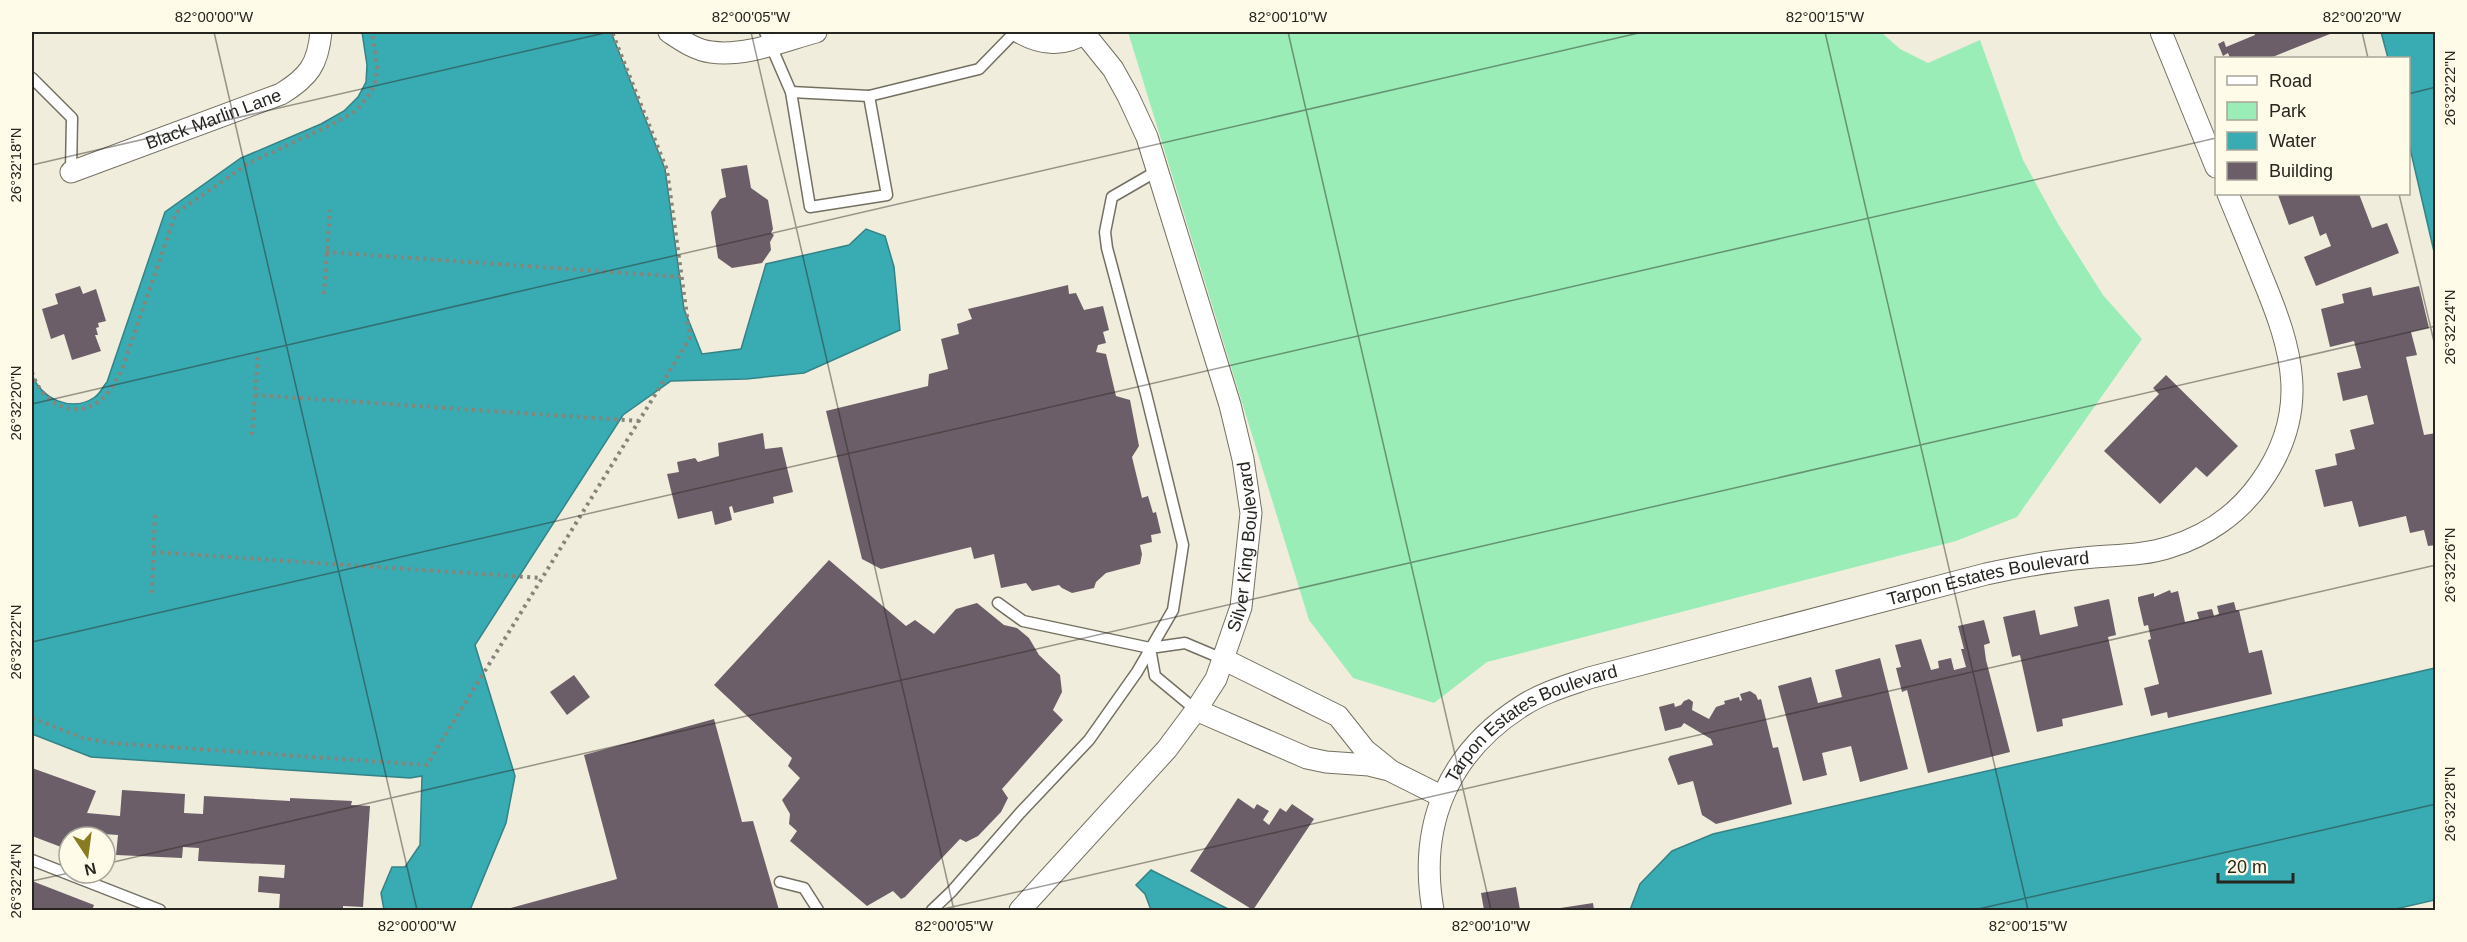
<svg xmlns="http://www.w3.org/2000/svg" width="2467" height="942" viewBox="0 0 2467 942" font-family="Arial,sans-serif">
  <style>
    .green { fill: #9aedb7 }
    .water { fill: #39abb3; stroke: #348387; stroke-width: 1.5 }
    .building { fill: #6c5e68 }
    .lines { fill: none; stroke-linecap: round; stroke-linejoin: round }
    .service-casing { stroke: #747061; stroke-width: 13 }
    .minor-casing { stroke: #747061; stroke-width: 23 }
    .path { stroke: #878479; stroke-width: 4; stroke-dasharray: 3 4.5; stroke-linecap: butt }
    .service { stroke: #fff; stroke-width: 10 }
    .minor { stroke: #fff; stroke-width: 21 }
    .ticks { fill: none; stroke: #27251f; stroke-width: 1.5; stroke-opacity: 0.45 }
    .labels { text-anchor: middle; dominant-baseline: central; stroke-width: 6; stroke-linejoin: round; paint-order: stroke }
    .street-label { font-size: 18px; fill: #27251f; stroke: #fffbe9 }
    .neatline { fill: none; stroke: #27251f; stroke-width: 2 }
    .ticks-label { font-size: 15px; text-anchor: middle; fill: #27251f }
  </style>
  <rect width="100%" height="100%" fill="#f1eddc"/>
  <!-- green -->
  <polygon class="green" points="1128,32 1881,32 1900,49 1928,63 1980,40 2023,160 2058,224 2103,295 2142,339 2017,517 1956,541 1487,662 1434,703 1353,678 1309,620"/>
  <!-- water -->
  <g class="water">
    <path d="M 362,32 L 611,32 L 665,169 L 684,309 L 702,354 L 741,349 L 766,264 L 849,245 L 866,229 L 885,236 L 894,267 L 900,330 L 804,373 L 746,379 L 671,381 L 623,415 L 475,645 L 515,776 L 506,823 L 470,910 L 384,910 L 381,893 L 392,867 L 405,867 L 420,845 L 422,776 L 410,778 L 91,757 L 32,734 L 32,374 C 40,399 72,413 95,397 C 100,394 103,386 107,382 L 165,212 L 241,158 L 321,124 L 344,111 L 358,97 L 366,82 L 367,65 Z"/>
    <polygon points="2381,32 2435,32 2435,256 2409,144 2408,58 2388,58"/>
    <polygon points="2435,668 2435,900 2391,910 1630,910 1640,884 1672,851 1713,834"/>
    <polygon points="1151,870 1230,910 1151,910 1145,894 1136,885"/>
  </g>
  <!-- building -->
  <g class="building">
    <polygon points="2254,32 2335,32 2270,58 2230,58 2228,53 2223,56 2218,44 2224,41 2226,47 2255,35"/>
    <polygon points="747,165 751,188 768,200 773,229 771,233 774,235 770,242 771,250 762,263 732,268 718,258 711,212 720,199 726,197 721,169"/>
    <polygon points="2283,194 2359,194 2372,228 2387,223 2399,253 2316,286 2304,257 2331,246 2326,233 2320,236 2313,216 2289,225 2278,195"/>
    <polygon points="1068,285 1069,294 1076,293 1084,310 1103,306 1109,330 1103,332 1106,343 1098,345 1096,352 1106,354 1116,396 1130,400 1139,446 1132,457 1142,498 1148,496 1153,513 1156,512 1161,533 1151,535 1152,542 1140,545 1142,554 1140,564 1106,573 1096,582 1094,588 1072,593 1062,588 1059,585 1032,591 1026,583 1001,588 994,554 974,559 971,547 881,569 862,559 826,411 928,386 929,374 948,369 941,339 959,334 957,324 972,319 968,309"/>
    <polygon points="80,286 83,294 96,289 106,321 98,323 99,327 96,328 98,335 95,335 101,351 72,360 64,334 51,339 42,309 58,304 55,294"/>
    <polygon points="2419,286 2429,328 2411,332 2417,355 2406,357 2424,435 2436,433 2436,545 2428,546 2424,530 2410,533 2406,516 2359,527 2352,501 2324,507 2315,470 2337,465 2335,454 2355,449 2350,430 2374,424 2367,395 2343,401 2337,373 2361,368 2354,341 2330,347 2321,309 2344,303 2342,294 2371,287 2373,296"/>
    <polygon points="2166,375 2238,446 2207,477 2196,467 2160,504 2104,451 2159,394 2153,388"/>
    <polygon points="763,433 765,449 782,447 793,492 773,497 774,503 734,513 732,506 729,507 732,520 715,525 712,511 678,519 667,474 679,472 677,462 695,458 698,462 719,456 718,443"/>
    <polygon points="829,560 906,626 915,620 934,634 956,609 977,603 1004,625 1017,628 1029,638 1039,655 1060,675 1062,692 1053,710 1063,720 1002,789 1008,798 1001,812 978,836 966,842 960,839 905,897 901,899 893,891 867,906 790,841 797,831 789,824 790,814 782,800 800,778 788,766 792,758 714,685"/>
    <polygon points="2170,590 2171,593 2178,591 2185,622 2199,619 2197,612 2212,609 2214,616 2219,614 2217,606 2234,602 2236,610 2239,610 2249,653 2262,650 2272,694 2168,718 2167,712 2151,716 2144,688 2159,684 2148,640 2151,639 2148,625 2144,626 2138,600 2138,597 2154,593 2154,597"/>
    <polygon points="2109,599 2116,635 2108,637 2123,705 2062,719 2063,726 2037,732 2020,655 2012,657 2003,617 2035,610 2040,635 2078,626 2074,607"/>
    <polygon points="1984,620 1990,643 1984,645 1986,660 2010,752 1928,773 1907,690 1902,692 1896,668 1901,667 1895,645 1921,639 1931,670 1939,668 1938,661 1951,658 1954,670 1966,667 1961,649 1964,649 1958,626"/>
    <polygon points="1880,658 1908,769 1860,782 1851,746 1822,753 1827,775 1803,781 1778,686 1811,677 1818,703 1842,697 1835,670"/>
    <polygon points="574,675 590,697 567,715 550,692"/>
    <polygon points="1750,691 1756,695 1758,700 1761,699 1773,748 1778,747 1792,804 1716,824 1702,815 1693,781 1678,785 1668,759 1670,756 1713,745 1711,739 1684,723 1681,727 1665,731 1659,707 1674,703 1675,707 1681,705 1684,701 1689,699 1693,702 1692,710 1709,719 1716,707 1725,704 1724,701 1739,697 1740,701 1742,700 1740,694"/>
    <polygon points="714,719 742,822 753,821 779,910 503,910 617,879 584,755"/>
    <polygon points="32,768 96,791 87,813 120,816 122,790 185,794 184,813 203,814 204,796 290,801 290,798 352,801 351,805 370,806 363,907 343,906 343,910 279,910 280,894 258,892 259,876 284,878 285,865 198,861 199,848 183,847 182,858 116,855 118,835 88,833 88,837 69,837 69,850 32,836"/>
    <polygon points="1238,798 1254,809 1257,804 1269,811 1263,820 1269,825 1280,808 1286,812 1292,804 1314,819 1253,910 1190,871"/>
    <polygon points="32,881 94,905 92,910 32,910"/>
    <polygon points="1516,887 1520,910 1484,910 1481,893"/>
    <polygon points="1593,903 1594,910 1554,910 1554,909"/>
  </g>
  <g class="lines">
    <!-- service casing -->
    <g class="service-casing">
      <g id="service">
        <polyline points="765,32 791,92 810,207 887,195 869,96"/>
        <polyline points="32,78 72,118 71,172"/>
        <polyline points="791,92 869,96 979,69 1015,32"/>
        <polyline points="998,603 1023,621 1150,648"/>
        <polyline points="1196,710 1155,676 1150,648 1185,643 1223,659"/>
        <polyline points="32,860 160,910"/>
        <polyline points="780,882 804,888 818,910"/>
        <polyline points="932,910 952,891 1020,813 1089,740 1137,672 1173,610 1183,545 1146,394 1107,248 1105,232 1112,197 1157,171"/>
      </g>
    </g>
    <!-- minor casing -->
    <g class="minor-casing">
      <g id="minor">
        <path d="M 669,32 C 681,40 695,50 711,52 C 745,57 783,41 816,32"/>
        <path d="M 1019,32 C 1041,45 1065,47 1086,32"/>
        <polyline points="2161,32 2216,167"/>
        <path id="s1" d="M 71,172 L 281,94 C 309,77 318,64 321,32"/>
        <polyline points="1223,659 1338,716 1365,750 1391,771 1441,796"/>
        <polyline points="1196,710 1307,758 1326,762 1369,765 1385,769"/>
        <path id="s2" d="M 1020,910 L 1167,749 L 1196,710 L 1216,679 L 1241,607 L 1251,513 L 1243,459 L 1230,405 L 1147,137 L 1128,96 L 1113,69 L 1084,33"/>
        <path id="s3" d="M 1433,910 C 1418,825 1448,753 1522,706 C 1542,693 1566,686 1589,678 L 1986,574 C 2018,567 2051,561 2084,558 C 2112,555 2143,556 2170,547 C 2206,536 2238,514 2260,483 C 2311,412 2293,351 2262,277 C 2251,249 2239,221 2228,194"/>
      </g>
    </g>
    <!-- path -->
    <g class="path">
      <polyline points="326,252 682,277"/>
      <polyline points="324,294 330,210"/>
      <path d="M 32,372 C 40,400 70,421 98,402 C 109,395 114,383 121,372 L 176,213 L 249,163 L 331,125 L 356,111 L 372,91 L 376,79 L 377,66 L 372,32"/>
      <polyline points="255,395 639,421"/>
      <polyline points="252,435 258,354"/>
      <polyline points="153,552 542,578"/>
      <polyline points="152,593 155,511"/>
      <polyline points="32,718 83,738 112,743 427,765 690,338 667,170 612,32"/>
    </g>
    <!-- service -->
    <use href="#service" class="service"/>
    <!-- minor -->
    <use href="#minor" class="minor"/>
  </g>
  <!-- ticks -->
  <path class="ticks" d="M 214,32 L 417,910M 751,32 L 954,910M 1288,32 L 1491,910M 1825,32 L 2028,910M 2362,32 L 2368,58M 2408,94 L 2436,87M 32,165 L 609,32M 2399,194 L 2436,350M 32,404 L 1643,32M 32,642 L 2216,138M 105,864 L 2436,326M 32,881 L 69,873M 939,910 L 2436,565M 1974,910 L 2436,804"/>
  <g class="labels">
    <!-- street labels -->
    <g class="street-label">
      <text stroke="none"><textPath href="#s1" startOffset="152">Black Marlin Lane</textPath></text>
      <text stroke="none"><textPath href="#s2" startOffset="440">Silver King Boulevard</textPath></text>
      <text stroke="none"><textPath href="#s3" startOffset="722">Tarpon Estates Boulevard</textPath></text>
      <text stroke="none"><textPath href="#s3" startOffset="236">Tarpon Estates Boulevard</textPath></text>
    </g>
  </g>
  <!-- border -->
  <rect width="2467" height="942" fill="none" stroke="#fffbe9" stroke-width="66"/>
  <!-- legend -->
  <rect x="2215" y="57" width="195" height="138" fill="#fffbe9" stroke="#a9a598" stroke-width="1.5"/>
  <rect x="2227" y="76" width="30" height="9" fill="#ffffff" stroke="#a9a598" stroke-width="1.5"/>
  <text x="2269" y="87" font-size="18" fill="#27251f">Road</text>
  <rect x="2227" y="102" width="30" height="18" fill="#9aedb7" stroke="#a9a598" stroke-width="1.5"/>
  <text x="2269" y="117" font-size="18" fill="#27251f">Park</text>
  <rect x="2227" y="132" width="30" height="18" fill="#39abb3" stroke="#a9a598" stroke-width="1.5"/>
  <text x="2269" y="147" font-size="18" fill="#27251f">Water</text>
  <rect x="2227" y="162" width="30" height="18" fill="#6c5e68" stroke="#a9a598" stroke-width="1.5"/>
  <text x="2269" y="177" font-size="18" fill="#27251f">Building</text>
  <!-- north arrow -->
  <g transform="translate(87 855) rotate(167)"><circle r="28" fill="#fffbe9" stroke="#a9a598" stroke-width="1.5"/>
  <path d="M0-4.5L10 22L0 15L-10 22Z" fill="#887b20"/>
  <text y="-9" font-size="16" font-weight="bold" text-anchor="middle" fill="#27251f">N</text>
  </g>
  <!-- scale -->
  <path d="M2218 873v9h75v-9" fill="none" stroke="#27251f" stroke-width="3"/>
  <text x="2227" y="873" font-size="18" fill="#27251f" stroke="#fffbe9" stroke-width="4.5" paint-order="stroke">20 m</text>
  <rect x="33" y="33" width="2401" height="876" class="neatline"/>
  <g class="ticks-label">
    <text x="214" y="22">82°00'00"W</text>
    <text x="751" y="22">82°00'05"W</text>
    <text x="1288" y="22">82°00'10"W</text>
    <text x="1825" y="22">82°00'15"W</text>
    <text x="2362" y="22">82°00'20"W</text>
    <text transform="translate(2450 88) rotate(-90)" y="5">26°32'22"N</text>
    <text transform="translate(16 165) rotate(-90)" y="5">26°32'18"N</text>
    <text transform="translate(2450 327) rotate(-90)" y="5">26°32'24"N</text>
    <text transform="translate(16 403) rotate(-90)" y="5">26°32'20"N</text>
    <text transform="translate(2450 565) rotate(-90)" y="5">26°32'26"N</text>
    <text transform="translate(16 642) rotate(-90)" y="5">26°32'22"N</text>
    <text transform="translate(2450 804) rotate(-90)" y="5">26°32'28"N</text>
    <text transform="translate(16 881) rotate(-90)" y="5">26°32'24"N</text>
    <text x="417" y="931">82°00'00"W</text>
    <text x="954" y="931">82°00'05"W</text>
    <text x="1491" y="931">82°00'10"W</text>
    <text x="2028" y="931">82°00'15"W</text>
  </g>
</svg>
